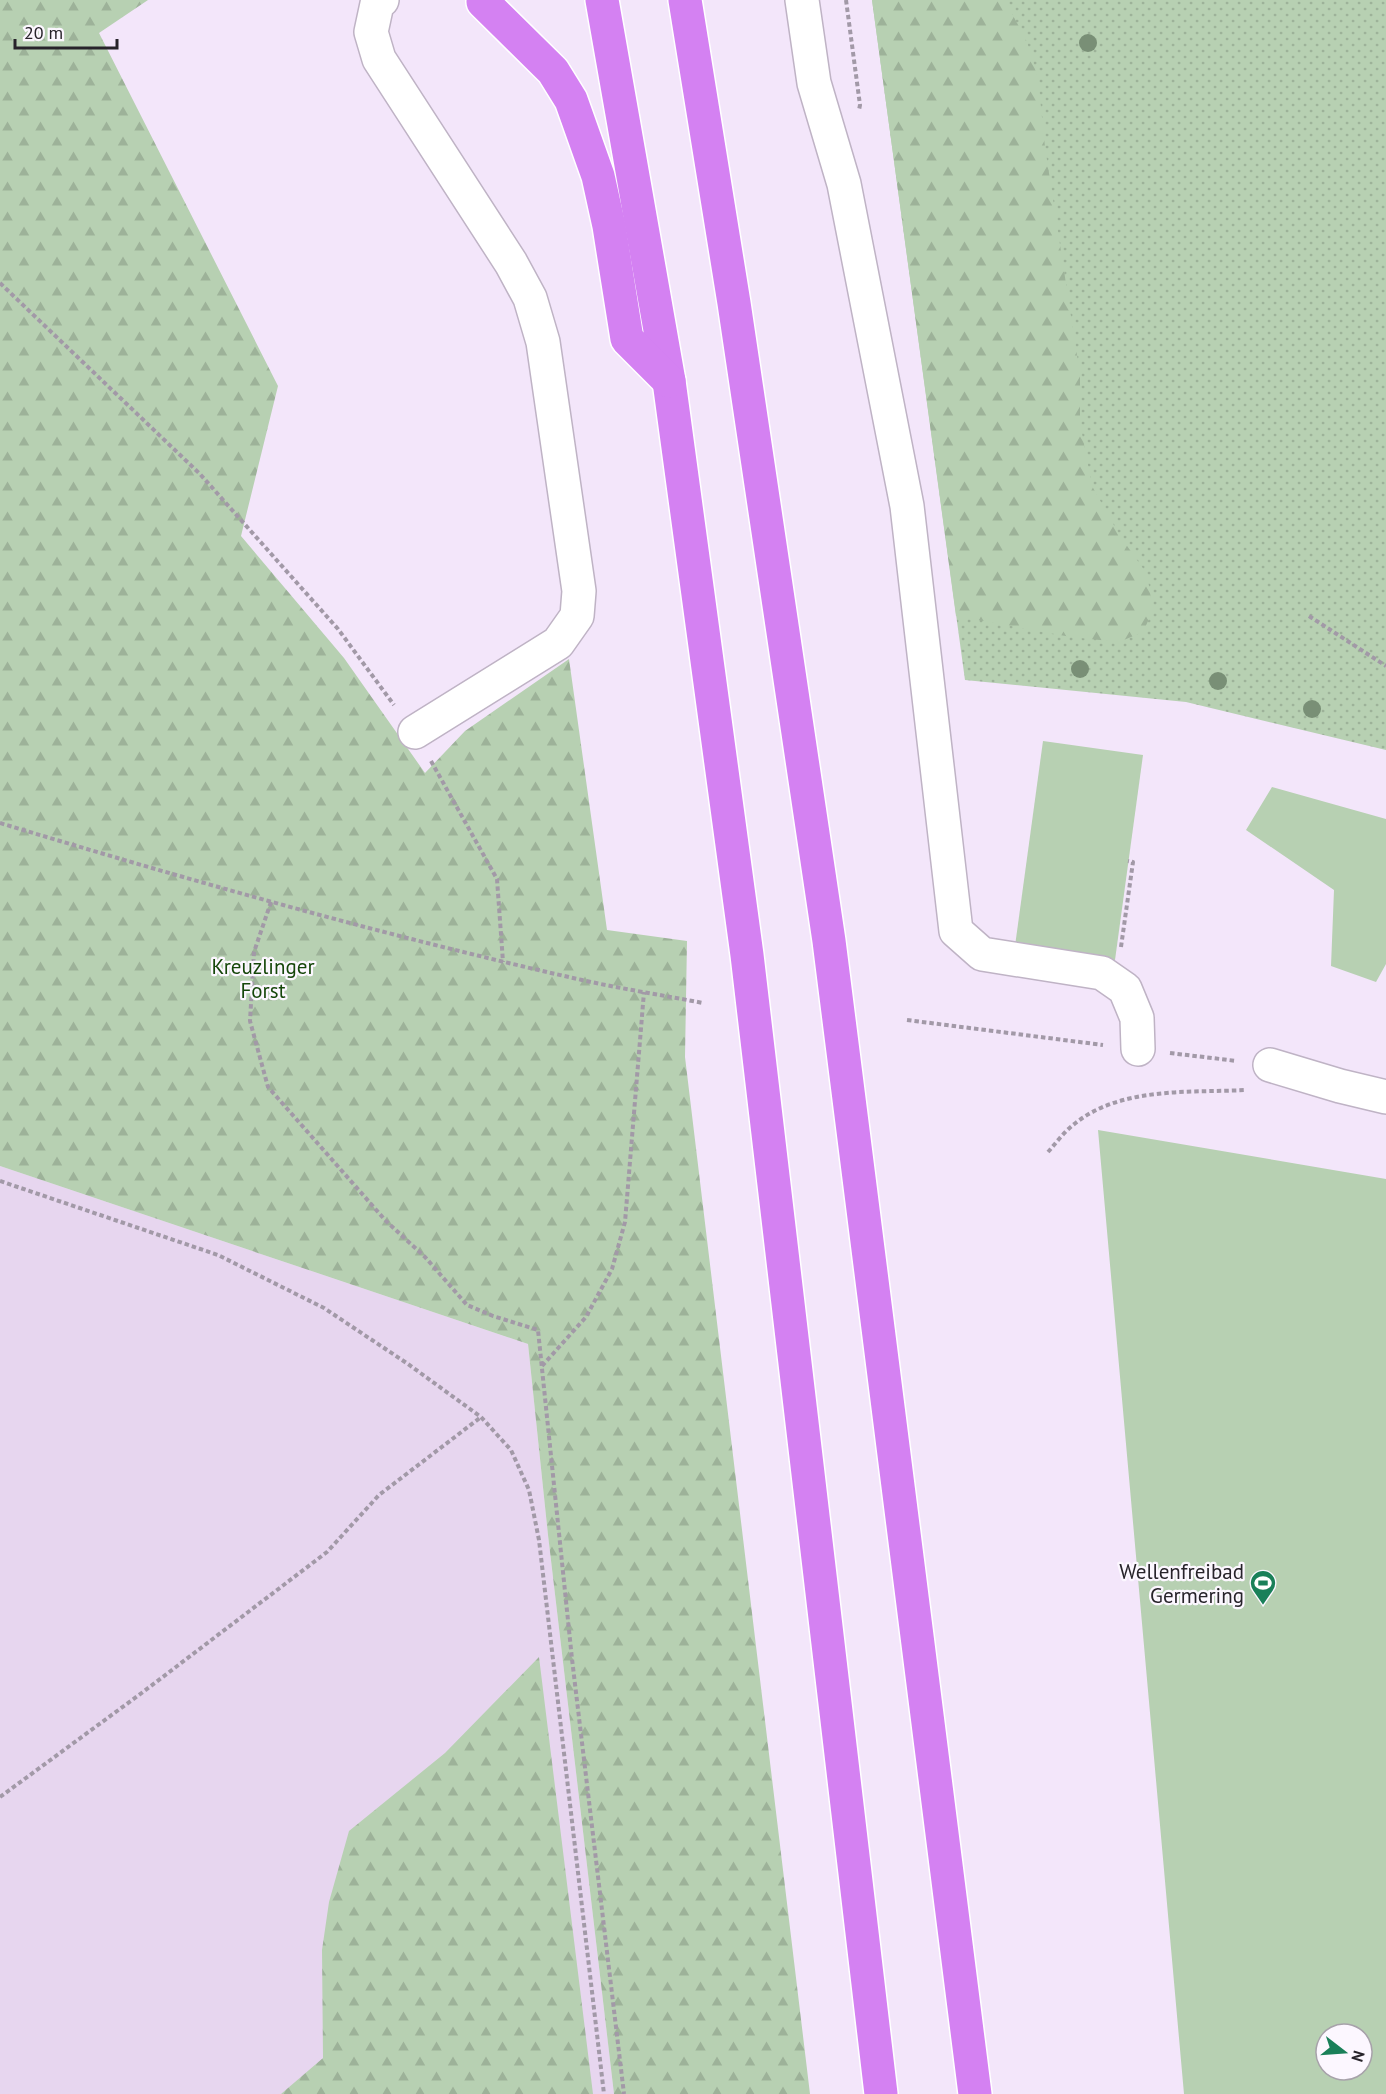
<svg xmlns="http://www.w3.org/2000/svg" width="1386" height="2094" viewBox="0 0 1386 2094" font-family="'PT Sans',sans-serif">
  <style>
    .built { fill: #e7d6ef }
    .grass { fill: url(#grass-dots) }
    .forest { fill: url(#forest-firs) }
    .pitch { fill: #b7d0b2; fill-rule: evenodd }
    .lines { fill: none; stroke-linecap: round; stroke-linejoin: round }
    .minor-casing { stroke: #bfb3c5; stroke-width: 36 }
    .highway-casing { stroke: #fff; stroke-width: 36 }
    .path { stroke: #a299a7; stroke-width: 4; stroke-dasharray: 4.5 3; stroke-linecap: butt }
    .minor { stroke: #fff; stroke-width: 33 }
    .highway { stroke: #d481f2; stroke-width: 33 }
    .tree { fill: #798f76 }
    .labels { text-anchor: middle; dominant-baseline: central; stroke-width: 4.5; stroke-linejoin: round; paint-order: stroke }
    .park-label { font-size: 21px; fill: #16470a; stroke: #fcf7ff }
    .poi-label { font-size: 21px; fill: #27232a; stroke: #fcf7ff; text-anchor: end }
  </style>
  <defs>
    <pattern id="grass-dots" width="8" height="8" patternUnits="userSpaceOnUse" patternTransform="scale(1.5)"><rect width="8" height="8" fill="#b7d0b2"/><path d="M2 2h.1M6 6h.1" fill="none" stroke="#9db299" stroke-width="1.8" stroke-linecap="round"/></pattern>
    <pattern id="forest-firs" width="22" height="20" patternUnits="userSpaceOnUse" patternTransform="scale(1.5)"><rect width="22" height="20" fill="#b7d0b2"/><path d="M5 1l3.5 6h-7zM16 11l3.5 6h-7z" fill="#9db299"/></pattern>
  </defs>
  <rect width="100%" height="100%" fill="#f3e6fa"/>
  <!-- built -->
  <polygon class="built" points="0,1166 528,1344 548,1535 614,2094 0,2094"/>
  <!-- grass -->
  <polygon class="grass" points="872,0 1386,0 1386,750 1186,702 965,680"/>
  <!-- forest -->
  <g class="forest">
    <polygon points="0,0 148,0 99,33 278,386 241,536 344,658 425,773 465,731 569,659 607,930 687,941 685,1057 810,2094 614,2094 548,1535 528,1344 0,1166"/>
    <polygon points="872,0 1003,0 1007,4 1027,42 1038,78 1045,147 1080,375 1080,423 1092,486 1120,536 1147,574 1153,610 1143,632 1119,642 1071,637 956,616"/>
    <polygon points="539,1657 593,2094 281,2094 323,2058 322,1950 329,1902 349,1831 445,1753"/>
  </g>
  <!-- pitch -->
  <g class="pitch">
    <polygon points="1043,741 1143,755 1115,960 1015,946"/>
    <polygon points="1272,787 1386,819 1386,964 1376,982 1331,966 1334,890 1246,830"/>
    <path d="M 1098,1130 L 1386,1179 L 1386,2094 L 1184,2094 ZM 1326,2034 L 1362,2034 L 1362,2070 L 1326,2070 Z"/>
  </g>
  <g class="lines">
    <!-- minor casing -->
    <g class="minor-casing">
      <g id="minor">
        <polyline points="382,0 377,4 371,32 379,59 511,263 530,298 543,342 579,591 577,616 558,643 415,732"/>
        <polyline points="802,0 814,83 844,184 907,506 956,931 982,954 1102,973 1125,989 1137,1018 1138,1049"/>
        <polyline points="1270,1065 1340,1086 1386,1097"/>
      </g>
    </g>
    <!-- highway casing -->
    <g class="highway-casing">
      <g id="highway">
        <polyline points="602,0 669,381 747,955 881,2094"/>
        <polyline points="685,0 734,303 829,941 975,2094"/>
        <polyline points="483,2 553,71 571,100 598,176 609,226 627,339 669,381"/>
      </g>
    </g>
    <!-- path -->
    <g class="path">
      <polyline points="846,0 860,105 859,110"/>
      <polyline points="0,283 200,474 338,629 394,705"/>
      <polyline points="1309,616 1386,666"/>
      <polyline points="431,761 497,879 503,962"/>
      <path d="M 0,823 C 192,881 386,936 582,980 C 622,989 662,995 703,1003"/>
      <polyline points="271,902 254,952 250,1021 268,1087 386,1221 425,1257 467,1305 493,1316 538,1330 572,1659 624,2094"/>
      <polyline points="1121,947 1133,862 1128,861"/>
      <polyline points="907,1020 1103,1045"/>
      <polyline points="1170,1053 1237,1061"/>
      <path d="M 1048,1152 C 1056,1143 1064,1132 1073,1125 C 1120,1086 1190,1093 1246,1090"/>
      <polyline points="0,1181 218,1255 324,1308 408,1364 481,1417 511,1450 529,1490 539,1540 604,2094"/>
      <polyline points="542,1366 586,1317 612,1269 625,1222 644,992"/>
      <polyline points="0,1797 143,1692 327,1552 379,1495 481,1417"/>
    </g>
    <!-- minor -->
    <use href="#minor" class="minor"/>
    <!-- highway -->
    <use href="#highway" class="highway"/>
  </g>
  <!-- trees -->
  <g class="tree">
    <circle cx="1088" cy="43" r="9"/>
    <circle cx="1080" cy="669" r="9"/>
    <circle cx="1218" cy="681" r="9"/>
    <circle cx="1312" cy="709" r="9"/>
  </g>
  <!-- icons -->
  <defs>
    <g id="stadium-pin" transform="scale(1.35)"><path d="M0 17L-7.5 6A9.5 9.5 0 1 1 7.5 6Z" fill="#1a8059" stroke="#fcf7ff"/><path d="M0-5a6.5 5 0 1 0 0 10a6.5 5 0 1 0 0-10ZM-3.5-1.8h7v3.6h-7Z" fill="#fff"/></g>
  </defs>
  <g fill-rule="evenodd">
    <use href="#stadium-pin" x="1263" y="1583"/>
  </g>
  <g class="labels">
    <!-- park labels -->
    <g class="park-label">
      <text x="263" y="966">Kreuzlinger<tspan x="263" dy="24">Forst</tspan></text>
    </g>
    <!-- poi labels -->
    <g class="poi-label">
      <text x="1244" y="1571">Wellenfreibad<tspan x="1244" dy="24">Germering</tspan></text>
    </g>
  </g>
  <!-- north arrow -->
  <g transform="translate(1344 2052) rotate(107)"><circle r="28" fill="#fcf7ff" stroke="#a7a2aa" stroke-width="1.5"/>
  <path d="M0-4.5L10 22L0 15L-10 22Z" fill="#1a8059"/>
  <text y="-9" font-size="16" font-weight="bold" text-anchor="middle" fill="#27232a">N</text>
  </g>
  <!-- scale -->
  <path d="M15 39v9h102v-9" fill="none" stroke="#27232a" stroke-width="3"/>
  <text x="24" y="39" font-size="18" fill="#27232a" stroke="#fcf7ff" stroke-width="4.5" paint-order="stroke">20 m</text>
</svg>
